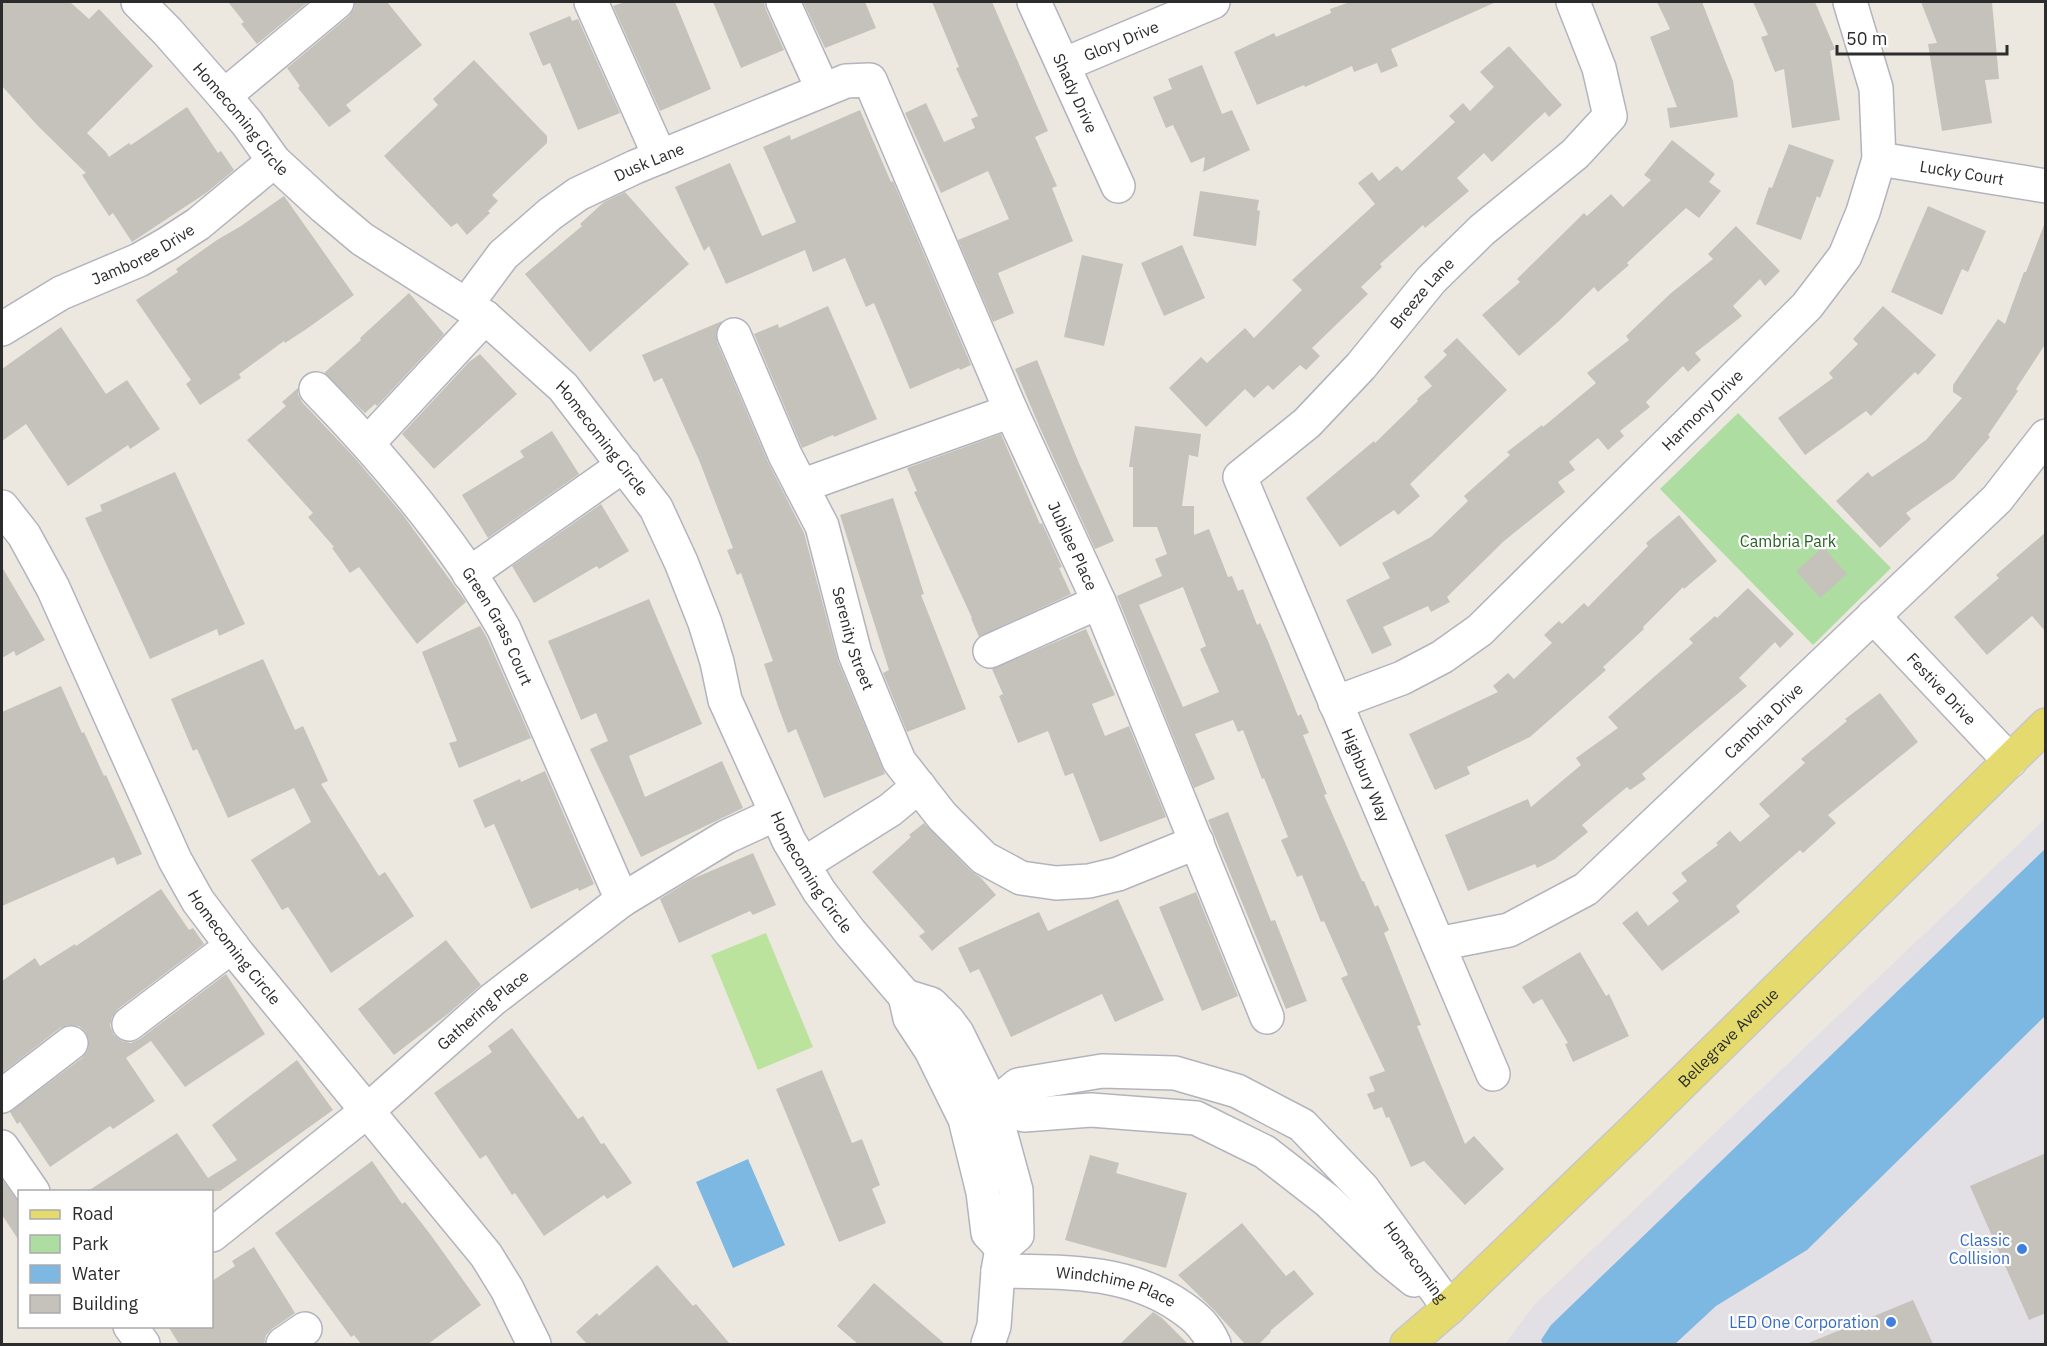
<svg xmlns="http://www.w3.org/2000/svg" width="2047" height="1346" viewBox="0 0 2047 1346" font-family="'IBM Plex Sans',sans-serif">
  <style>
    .industrial { fill: #e2dfe5 }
    .green { fill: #addda1 }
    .pitch { fill: #bbe39e }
    .water { fill: #7db8e3 }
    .building { fill: #c5c2bb; fill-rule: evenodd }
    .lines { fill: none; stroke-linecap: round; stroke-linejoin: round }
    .minor-casing { stroke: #b3b3be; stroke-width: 36 }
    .major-casing { stroke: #c8c8c8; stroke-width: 36 }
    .minor { stroke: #fff; stroke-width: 33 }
    .major { stroke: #e4da6d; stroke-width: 33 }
    .shop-dot { fill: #3f7fe0; stroke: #fff; stroke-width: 2 }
    .labels { text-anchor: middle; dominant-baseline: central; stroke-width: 4.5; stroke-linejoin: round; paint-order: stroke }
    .street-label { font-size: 16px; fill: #2c2c2c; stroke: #fff }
    .park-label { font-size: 16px; fill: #256322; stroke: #fff }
    .shop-label { font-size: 16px; fill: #366cbe; stroke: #fff; text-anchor: end }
  </style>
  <rect width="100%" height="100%" fill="#ece8e0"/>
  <!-- industrial -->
  <polygon class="industrial" points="2045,819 2045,1344 1505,1344 1534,1305"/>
  <!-- green -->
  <polygon class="green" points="1738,413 1891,568 1813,645 1660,489"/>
  <!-- pitch -->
  <polygon class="pitch" points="766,933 813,1047 758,1070 711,955"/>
  <!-- water -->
  <g class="water">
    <polygon points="2045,849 2045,1016 1807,1250 1716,1306 1675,1344 1543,1344 1541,1340 1551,1325"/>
    <polygon points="748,1159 785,1245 733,1268 696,1182"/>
  </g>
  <!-- building -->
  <g class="building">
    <polygon points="2,2 70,2 89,19 99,9 153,66 87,133 106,152 109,157 129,143 131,145 187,107 218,153 221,151 234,170 206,193 132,242 113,213 109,216 82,175 86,173 38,126 2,86"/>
    <polygon points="228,2 308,2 257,44 241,24 244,22"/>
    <polygon points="355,2 387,2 422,45 346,105 351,111 329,127 298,88 300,86 287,68 349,16 354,9"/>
    <polygon points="625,2 675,2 711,89 660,111 613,6"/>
    <polygon points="713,2 764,2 766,10 784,50 741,68"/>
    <polygon points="803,2 865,2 876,28 825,48"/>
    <polygon points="932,2 992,2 1048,131 1035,137 1057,186 1052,188 1073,241 998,273 1014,313 993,322 958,240 1009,219 988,171 941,193 905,113 926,103 944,142 975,128 971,119 978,116 956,68 959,67"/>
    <polygon points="1350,2 1496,2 1391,49 1398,66 1381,73 1377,63 1354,72 1352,66 1305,87 1304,85 1257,105 1234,52 1274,33 1276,37 1331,13 1330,9"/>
    <polygon points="1657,2 1702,2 1733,81 1738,117 1670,128 1667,108 1677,107 1650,37 1670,29"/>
    <polygon points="1753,2 1815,2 1835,49 1830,51 1840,120 1792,128 1784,69 1775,72 1761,37 1768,35"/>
    <polygon points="1921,2 1992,2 1999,79 1985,80 1992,123 1942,131 1928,44 1937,43"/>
    <polygon points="570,16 572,21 578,19 620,113 578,130 550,63 543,66 529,33"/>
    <polygon points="1509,46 1562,105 1549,117 1545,112 1492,162 1484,153 1457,178 1469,191 1425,228 1423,225 1380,264 1382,267 1361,287 1368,294 1312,348 1320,356 1306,370 1300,365 1273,390 1268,385 1254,398 1245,389 1206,427 1169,388 1201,357 1207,363 1245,328 1254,338 1302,290 1292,280 1375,204 1358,183 1372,172 1379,181 1397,166 1402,171 1455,122 1449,116 1463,103 1470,111 1494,87 1480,72"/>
    <polygon points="474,60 547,136 547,143 492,195 498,201 488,211 490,213 467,235 457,223 451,227 384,156 438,105 433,99"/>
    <polygon points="1202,65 1222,114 1232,110 1250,150 1203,172 1205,157 1191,163 1173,125 1166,128 1153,97 1172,89 1168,79"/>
    <polygon points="860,110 891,182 893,181 971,365 960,370 959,368 910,389 874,303 866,307 845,258 813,272 805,250 726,284 709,246 704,251 675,187 730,163 762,236 796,222 763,147 790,135 791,140"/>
    <polygon points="1672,140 1715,174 1709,182 1721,191 1699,218 1686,208 1627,263 1629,265 1598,292 1594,287 1559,321 1519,356 1482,315 1520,282 1517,279 1584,213 1587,216 1611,194 1623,207 1651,180 1644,175"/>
    <polygon points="1789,144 1834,160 1820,198 1817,196 1801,240 1756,224 1769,187 1772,188"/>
    <polygon points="1200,191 1259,200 1257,210 1260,211 1256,246 1193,236"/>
    <polygon points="625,192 689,264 590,352 525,274 582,226 580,224 604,202"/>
    <polygon points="284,196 354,295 305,330 285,343 284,341 239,374 241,378 200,405 186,384 191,380 136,300 178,272 176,269 217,240 241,226"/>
    <polygon points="1928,206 1986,231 1968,272 1962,269 1942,315 1891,292"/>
    <polygon points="2044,225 2046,343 2016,389 2018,391 1988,435 1990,437 1954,479 1906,513 1911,519 1880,548 1836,501 1868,472 1872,477 1926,440 1962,398 1953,392 1953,385 1998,319 2005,324 2024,272 2026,272"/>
    <polygon points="1736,226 1780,271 1765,286 1760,279 1733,306 1742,316 1695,353 1701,360 1688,372 1683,366 1646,402 1650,407 1620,431 1624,436 1608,450 1598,438 1569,462 1575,470 1558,482 1565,492 1504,541 1447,597 1450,602 1431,612 1428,606 1383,627 1392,645 1372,654 1346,600 1390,578 1382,563 1431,537 1468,501 1464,496 1510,455 1507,452 1542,425 1543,427 1596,383 1587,373 1629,340 1626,336 1670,294 1713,259 1708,254"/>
    <polygon points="1182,245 1205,298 1164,316 1141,263"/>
    <polygon points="1082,255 1123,264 1104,346 1064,337"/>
    <polygon points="409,293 444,334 377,406 375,404 365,413 324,373 361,340 360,338"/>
    <polygon points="828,306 877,419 834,437 833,435 802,448 754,334 778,324 779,328"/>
    <polygon points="1883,306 1936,355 1918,375 1915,372 1871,416 1866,411 1805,455 1778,418 1833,378 1829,373 1858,344 1853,339"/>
    <polygon points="722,321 716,332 717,342 768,462 804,533 838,661 885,774 824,798 796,729 788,733 778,706 764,664 773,661 741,573 737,575 727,550 733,548 699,460 662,378 654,382 642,355"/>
    <polygon points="61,327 106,394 127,380 160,429 130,449 128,445 68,486 26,424 2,441 2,369"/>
    <polygon points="1457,338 1507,390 1410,484 1420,496 1398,515 1394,510 1340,547 1306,498 1374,441 1375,443 1418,401 1417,399 1432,386 1424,377 1447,355 1443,351"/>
    <polygon points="480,354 517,394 434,469 402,434 469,362"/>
    <polygon points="1037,360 1078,461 1114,541 1095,549 1040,428 1015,369"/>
    <polygon points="298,388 298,394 302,402 354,457 403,515 466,602 417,644 359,567 350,573 332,548 334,547 308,517 313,513 247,440 286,406 282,402"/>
    <path d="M 1135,426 L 1201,434 L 1198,457 L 1189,455 L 1182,506 L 1194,506 L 1194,535 L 1209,529 L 1228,577 L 1232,576 L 1238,591 L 1243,589 L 1257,625 L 1260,623 L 1268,641 L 1298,716 L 1301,714 L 1309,733 L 1303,735 L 1327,794 L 1324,795 L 1362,881 L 1364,881 L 1375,907 L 1378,905 L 1389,930 L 1384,933 L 1421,1025 L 1417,1026 L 1465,1144 L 1474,1136 L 1504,1169 L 1465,1205 L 1424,1161 L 1411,1167 L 1389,1117 L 1386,1118 L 1382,1107 L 1374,1110 L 1367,1094 L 1375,1091 L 1369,1077 L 1385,1071 L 1341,978 L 1348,975 L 1324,921 L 1321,922 L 1302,875 L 1297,877 L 1281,840 L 1288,837 L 1264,778 L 1262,779 L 1243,730 L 1238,732 L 1233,720 L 1195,734 L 1215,779 L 1194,788 L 1117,596 L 1162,576 L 1155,559 L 1167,554 L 1157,527 L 1133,527 L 1133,467 L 1129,467 ZM 1183,587 L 1206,646 L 1200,649 L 1219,692 L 1183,707 L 1139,605 Z"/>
    <polygon points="552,431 579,474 488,538 462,495 524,457 520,451"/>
    <polygon points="1001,434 1040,524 1042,523 1062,567 1059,568 1071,594 979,637 971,618 972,618 914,492 917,491 907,468"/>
    <polygon points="175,472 245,624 219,636 217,629 150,659 85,518 102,511 100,505"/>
    <polygon points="893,498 924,594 921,595 966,709 907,732 883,673 889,670 840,515"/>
    <polygon points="601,504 629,551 599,569 597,566 534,603 512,566"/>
    <polygon points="1679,515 1717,561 1684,589 1683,587 1643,627 1644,629 1603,667 1606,670 1530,737 1467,767 1470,774 1435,790 1409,734 1498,692 1493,686 1508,673 1514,679 1552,643 1544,635 1559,621 1562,624 1584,603 1588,607 1648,546 1646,543"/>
    <polygon points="2046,532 2046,632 2032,616 1987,655 1954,617 1999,578 1996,575"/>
    <polygon points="1823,547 1847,574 1820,598 1796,571"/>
    <polygon points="2,567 45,640 16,656 14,651 2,658"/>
    <polygon points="1748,588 1794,634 1780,648 1775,642 1739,678 1747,686 1642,774 1646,779 1630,790 1627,787 1582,825 1588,832 1555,859 1537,868 1535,864 1468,891 1445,835 1528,799 1531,807 1581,765 1576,758 1618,728 1608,717 1693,643 1689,639 1715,616 1717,618"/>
    <polygon points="649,599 702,724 629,756 645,797 722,761 743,808 641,857 590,749 608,741 596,713 581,720 548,641"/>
    <polygon points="480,626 487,638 531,738 459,768 449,743 457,741 422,652"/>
    <polygon points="1086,629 1115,695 1092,704 1105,736 1129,726 1166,817 1100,842 1073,773 1065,776 1048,731 1018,743 999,696 1003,694 992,669"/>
    <polygon points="263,659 295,730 303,726 328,781 321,784 379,876 385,872 414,916 331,973 288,907 282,910 251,860 311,822 294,788 228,818 197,749 193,751 171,699"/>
    <polygon points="61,686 82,733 84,732 104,776 106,775 142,854 117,865 114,857 2,906 2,712"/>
    <polygon points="1880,693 1918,742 1828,815 1836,823 1803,853 1800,850 1736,906 1740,912 1662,971 1622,923 1637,911 1648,926 1679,901 1672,893 1687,881 1681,873 1718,845 1716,843 1730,831 1740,842 1770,816 1759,804 1805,763 1801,759 1847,721 1845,719"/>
    <polygon points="545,771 594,884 579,891 578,888 531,909 494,824 485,828 473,800 520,779 521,782"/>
    <polygon points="1228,812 1271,921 1275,920 1307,1001 1286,1009 1208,820"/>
    <polygon points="924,823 971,871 981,878 996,895 932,951 919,936 925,932 872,872 911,837 909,835"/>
    <polygon points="753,853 776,905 753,915 750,911 679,943 660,899 692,879"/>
    <polygon points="161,889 189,930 193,928 204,944 118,1009 112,1017 110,1026 114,1035 122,1041 131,1043 140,1039 226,974 265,1034 185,1087 151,1041 126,1058 155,1101 113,1129 110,1126 50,1167 20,1122 17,1124 10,1112 82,1058 88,1050 89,1040 85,1031 79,1026 68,1025 60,1028 2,1073 2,981 35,958 40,966 75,944 76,946"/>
    <polygon points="1196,892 1238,996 1202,1011 1159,907"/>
    <polygon points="1118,899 1164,1000 1115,1022 1102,994 1011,1037 979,969 970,973 958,948 1039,912 1048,931"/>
    <polygon points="446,940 481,985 449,1013 394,1055 358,1009"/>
    <polygon points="1580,952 1606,996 1609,994 1629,1036 1573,1062 1565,1044 1568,1043 1542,999 1533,1004 1522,987"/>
    <polygon points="512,1028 578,1119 583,1116 601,1144 604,1143 632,1183 607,1199 604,1195 544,1236 515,1193 512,1195 486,1155 480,1159 434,1093 492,1052 488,1046"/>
    <polygon points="297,1060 333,1110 220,1191 88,1191 177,1133 208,1178 237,1160 212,1125"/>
    <polygon points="822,1070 852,1143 862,1139 880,1185 872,1189 886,1223 839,1242 776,1089"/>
    <polygon points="2046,1153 2046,1313 2029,1320 1970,1186"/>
    <polygon points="1090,1155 1119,1163 1116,1173 1187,1193 1166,1268 1065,1240"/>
    <polygon points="372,1161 402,1204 405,1202 430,1234 481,1305 428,1344 361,1344 354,1335 351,1337 275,1233"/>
    <polygon points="2,1179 20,1204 20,1242 2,1215"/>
    <polygon points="1242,1223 1286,1276 1294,1270 1314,1294 1270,1331 1271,1332 1259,1344 1245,1344 1214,1310 1178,1275"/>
    <polygon points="254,1247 295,1313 272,1329 266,1335 264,1344 179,1344 168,1326 212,1326 212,1281 235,1266 232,1261"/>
    <polygon points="657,1265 693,1306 696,1304 730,1344 587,1344 576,1332 597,1313 599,1316"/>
    <polygon points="874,1283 945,1344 858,1344 837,1326"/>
    <polygon points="1913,1300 1933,1344 1806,1344"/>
    <polygon points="1153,1312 1162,1318 1188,1344 1120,1344"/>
  </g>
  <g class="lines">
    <!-- minor casing -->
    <g class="minor-casing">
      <g id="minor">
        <path id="s1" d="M 138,2 L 167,31 L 224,96 L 247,123 L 274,161 L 324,207 L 362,239 L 485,317 L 563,387 L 656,508 L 681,562 L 705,623 L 717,662 L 725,700 L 789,841 L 819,891 L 850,932 L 905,996 L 910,1018 L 931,1050 L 965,1119 L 983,1192 L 988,1233 L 1002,1248"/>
        <polyline points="591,2 660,157"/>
        <polyline points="783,2 823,90"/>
        <path id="s2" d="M 1034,2 L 1118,186"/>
        <path id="s3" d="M 1063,65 L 1213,2"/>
        <polyline points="224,96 337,2"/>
        <path id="s4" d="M 1879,159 L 2046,186"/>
        <path id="s5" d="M 466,305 L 503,255 L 550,214 L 578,194 L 635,167 L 846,81 L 870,80 L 1011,411 L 1099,602 L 1267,1017"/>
        <path id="s6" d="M 2,329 L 61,293 L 139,260 L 167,244 L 198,224 L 274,161"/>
        <path id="s7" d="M 734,335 L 785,455 L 822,526 L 855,654 L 899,761 L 942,816 L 984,858 L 1021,878 L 1056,883 L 1089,881 L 1118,874 L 1197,842"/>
        <path id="s8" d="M 316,389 C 385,460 455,542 504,629 L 622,900"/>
        <polyline points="368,443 485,317"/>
        <polyline points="801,486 1011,411"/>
        <path id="s9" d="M 2,507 L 24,535 L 53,588 L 175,860 L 198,901 L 238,954 L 486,1255 L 507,1289 L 534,1344"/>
        <polyline points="469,574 624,465"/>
        <path id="s10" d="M 1873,616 L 2010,761"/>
        <polyline points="990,651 1099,602"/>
        <path id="s11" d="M 1335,703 L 1402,678 L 1442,657 L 1480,630 L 1807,306 L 1845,256 L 1863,212 L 1879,159 L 1876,88 L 1850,2"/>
        <polyline points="804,864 890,810 919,786"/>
        <path id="s12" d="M 1438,944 L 1509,930 L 1586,889 L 1997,499 L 2046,436"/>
        <polyline points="905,996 931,1004 948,1021 957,1033 993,1106 1016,1190 1017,1235 1002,1248 998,1271 994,1326 988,1344"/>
        <polyline points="129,1024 232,946"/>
        <path id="s13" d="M 1493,1074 L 1240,477 L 1307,423 L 1361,366 L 1431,280 L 1482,230 L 1575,154 L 1610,116 L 1599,68 L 1573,2"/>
        <polyline points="2,1096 71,1043"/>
        <path id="s14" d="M 993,1106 L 1018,1085 L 1102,1071 L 1175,1073 L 1237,1091 L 1302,1125 L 1363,1189 L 1449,1308"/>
        <polyline points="993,1106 1024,1115 1091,1110 1196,1118 1265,1152 1328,1201 1387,1258 1414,1280"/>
        <polyline points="2,1147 33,1192"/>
        <path id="s15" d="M 212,1235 L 367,1111 L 492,1000 L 622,900 L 726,837 L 776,814"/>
        <path id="s16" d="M 998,1271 C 1062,1272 1126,1269 1181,1307 C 1197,1318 1206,1327 1214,1344"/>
        <polyline points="130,1326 143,1344"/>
        <polyline points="283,1344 305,1329"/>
      </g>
    </g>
    <!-- major casing -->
    <g class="major-casing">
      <g id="major">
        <path id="s17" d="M 1407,1344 L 1449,1308 L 1634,1130 L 2046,725"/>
      </g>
    </g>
    <!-- minor -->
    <use href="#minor" class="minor"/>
    <!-- major -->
    <use href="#major" class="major"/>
  </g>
  <!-- markers -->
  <g class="shop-dot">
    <circle cx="2022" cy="1249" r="6"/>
    <circle cx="1891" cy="1322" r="6"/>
  </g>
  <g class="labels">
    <!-- street labels -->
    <g class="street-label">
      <text stroke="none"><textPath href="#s3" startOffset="63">Glory Drive</textPath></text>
      <text stroke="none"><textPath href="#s2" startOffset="100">Shady Drive</textPath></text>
      <text stroke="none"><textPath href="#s1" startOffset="156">Homecoming Circle</textPath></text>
      <text stroke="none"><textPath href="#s5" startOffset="237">Dusk Lane</textPath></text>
      <text stroke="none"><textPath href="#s4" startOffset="84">Lucky Court</textPath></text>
      <text stroke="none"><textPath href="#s6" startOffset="160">Jamboree Drive</textPath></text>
      <text stroke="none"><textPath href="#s13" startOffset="908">Breeze Lane</textPath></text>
      <text stroke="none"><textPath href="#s11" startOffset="476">Harmony Drive</textPath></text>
      <text stroke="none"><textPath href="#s1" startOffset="642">Homecoming Circle</textPath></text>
      <text stroke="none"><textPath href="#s5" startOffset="982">Jubilee Place</textPath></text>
      <text stroke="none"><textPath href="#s8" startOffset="300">Green Grass Court</textPath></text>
      <text stroke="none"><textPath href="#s7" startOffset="327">Serenity Street</textPath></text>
      <text stroke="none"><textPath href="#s10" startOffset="100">Festive Drive</textPath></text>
      <text stroke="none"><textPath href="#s12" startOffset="404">Cambria Drive</textPath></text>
      <text transform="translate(1366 775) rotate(67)">Highbury Way</text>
      <text stroke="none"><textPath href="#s1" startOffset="1128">Homecoming Circle</textPath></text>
      <text stroke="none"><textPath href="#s9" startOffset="500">Homecoming Circle</textPath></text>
      <text stroke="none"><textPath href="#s15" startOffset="352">Gathering Place</textPath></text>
      <text stroke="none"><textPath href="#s17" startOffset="444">Bellegrave Avenue</textPath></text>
      <text stroke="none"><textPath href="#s14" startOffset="507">Homecoming</textPath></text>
      <text stroke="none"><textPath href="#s16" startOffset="120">Windchime Place</textPath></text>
    </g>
    <!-- park labels -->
    <g class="park-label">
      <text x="1788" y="541">Cambria Park</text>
    </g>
    <!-- shop labels -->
    <g class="shop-label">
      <text x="2010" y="1240">Classic<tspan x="2010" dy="18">Collision</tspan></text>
      <text x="1879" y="1322">LED One Corporation</text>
    </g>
  </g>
  <!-- border -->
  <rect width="2047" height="1346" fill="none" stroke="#2c2c2c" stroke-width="6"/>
  <!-- legend -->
  <rect x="18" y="1190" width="195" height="138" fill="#ffffff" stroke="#ababab" stroke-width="1.5"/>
  <rect x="30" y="1210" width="30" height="9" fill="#e4da6d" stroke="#ababab" stroke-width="1.5"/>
  <text x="72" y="1220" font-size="18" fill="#2c2c2c">Road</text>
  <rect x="30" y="1235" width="30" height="18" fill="#addda1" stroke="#ababab" stroke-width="1.5"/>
  <text x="72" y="1250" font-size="18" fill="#2c2c2c">Park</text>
  <rect x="30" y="1265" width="30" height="18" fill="#7db8e3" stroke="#ababab" stroke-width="1.5"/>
  <text x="72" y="1280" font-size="18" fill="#2c2c2c">Water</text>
  <rect x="30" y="1295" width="30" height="18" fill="#c5c2bb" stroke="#ababab" stroke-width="1.5"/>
  <text x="72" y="1310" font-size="18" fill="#2c2c2c">Building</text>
  <!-- scale -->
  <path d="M1837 45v9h170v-9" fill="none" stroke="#2c2c2c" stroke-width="3"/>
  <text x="1846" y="45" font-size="18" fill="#2c2c2c" stroke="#ffffff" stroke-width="4.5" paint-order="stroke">50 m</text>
</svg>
